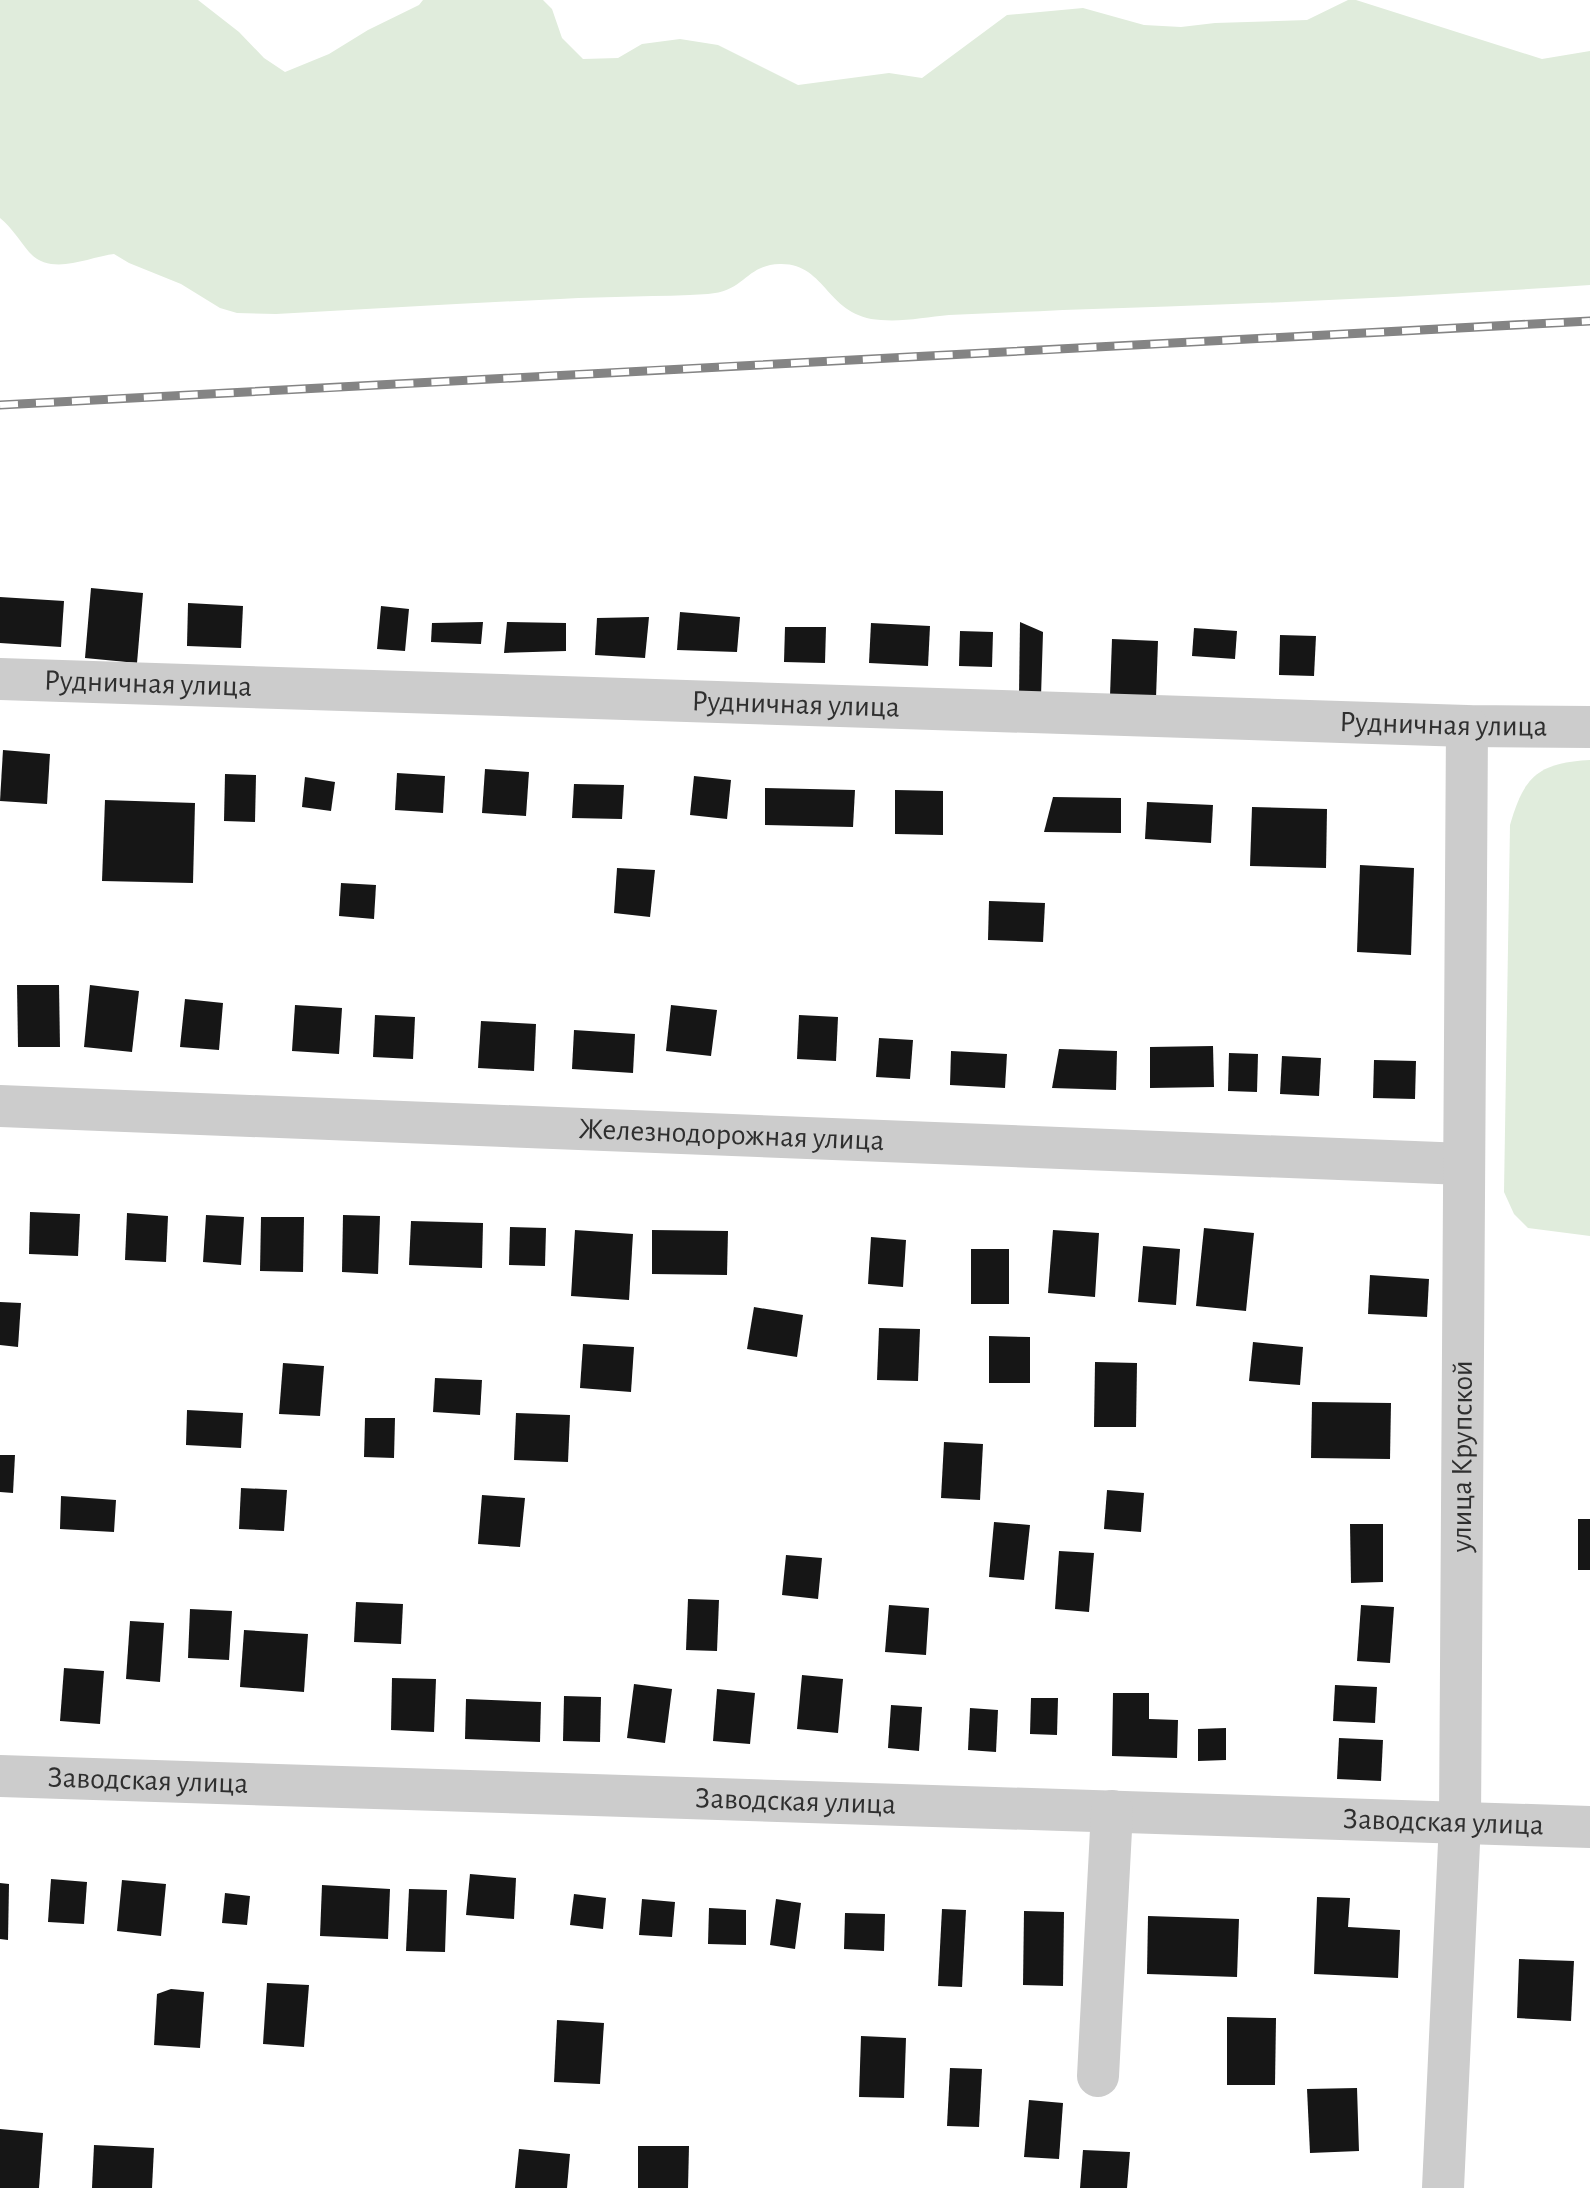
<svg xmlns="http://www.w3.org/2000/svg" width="1590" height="2188" viewBox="0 0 1590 2188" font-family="'Alegreya Sans',sans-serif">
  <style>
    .green { fill: #e0ecdc }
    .building { fill: #161616 }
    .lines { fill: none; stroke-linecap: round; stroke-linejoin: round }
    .minor { stroke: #ccc; stroke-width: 42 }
    .rail-casing { stroke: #848484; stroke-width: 9 }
    .rail { stroke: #fff; stroke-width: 6; stroke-dasharray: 18; stroke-linecap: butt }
    .labels { text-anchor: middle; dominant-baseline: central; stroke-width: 8; stroke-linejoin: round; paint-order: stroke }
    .street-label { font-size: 30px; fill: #2f2f2f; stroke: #fff }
  </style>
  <rect width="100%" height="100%" fill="#fff"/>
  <!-- green -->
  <g class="green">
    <path d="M 0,0 L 198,0 L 239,32 L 264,58 L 285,72 L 329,54 L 368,30 L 419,5 L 423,0 L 543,0 L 552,9 L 562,38 L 583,59 L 618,58 L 642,44 L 680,39 L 718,45 L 798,85 L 889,73 L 922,78 L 1007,15 L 1083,8 L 1144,25 L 1181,27 L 1215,23 L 1307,20 L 1348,0 L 1356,0 L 1542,59 L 1590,51 L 1590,285 C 1415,297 1239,305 1063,310 C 1025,312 987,313 949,315 C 927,317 903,322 881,320 C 826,317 827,263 780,264 C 745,265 746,291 708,294 C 659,297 609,296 560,299 C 465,303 371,309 276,314 L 237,313 L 220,308 L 181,284 L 129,263 L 114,254 C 88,257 51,277 29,252 C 19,240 12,228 0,218 Z"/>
    <path d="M 1590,760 L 1590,1236 L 1528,1228 L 1514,1214 L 1504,1192 L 1510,825 C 1524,776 1538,763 1590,760 Z"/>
  </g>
  <!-- building -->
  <g class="building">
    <polygon points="91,588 143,593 137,663 85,658"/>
    <polygon points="0,597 64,601 61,647 0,643"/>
    <polygon points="188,603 243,606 241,648 187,646"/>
    <polygon points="381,606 409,609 405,651 377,649"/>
    <polygon points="680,612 740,617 737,652 677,650"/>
    <polygon points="649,617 645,658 595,655 597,618"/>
    <polygon points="483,622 481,644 431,642 432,623"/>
    <polygon points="507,622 566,623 566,651 504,653"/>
    <polygon points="1020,622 1043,632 1041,696 1019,695"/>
    <polygon points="871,623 930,626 928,666 869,663"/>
    <polygon points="785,627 826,627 825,663 784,662"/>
    <polygon points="1194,628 1237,631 1235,659 1192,656"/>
    <polygon points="960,631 993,632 992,667 959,666"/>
    <polygon points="1280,635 1316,636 1314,676 1279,675"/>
    <polygon points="1112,639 1158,641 1156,698 1110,696"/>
    <polygon points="3,750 50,754 47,804 0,801"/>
    <polygon points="485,769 529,772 526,816 482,813"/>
    <polygon points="397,773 445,776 443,813 395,810"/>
    <polygon points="225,774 256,775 255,822 224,821"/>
    <polygon points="694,776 731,780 727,819 690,815"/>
    <polygon points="305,777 335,782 331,811 302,807"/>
    <polygon points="574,784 624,785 622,819 572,818"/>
    <polygon points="765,788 855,790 853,827 765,825"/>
    <polygon points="895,790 943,791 943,835 895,834"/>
    <polygon points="1053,797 1121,798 1121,833 1044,832"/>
    <polygon points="105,800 195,803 193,883 102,881"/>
    <polygon points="1147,802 1213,805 1211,843 1145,839"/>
    <polygon points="1252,807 1327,809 1326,868 1250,866"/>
    <polygon points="1360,865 1414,868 1411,955 1357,952"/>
    <polygon points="617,868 655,870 650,917 614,913"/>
    <polygon points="341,883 376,885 374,919 339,916"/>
    <polygon points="989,901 1045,903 1043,942 988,940"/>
    <polygon points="17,985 59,985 60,1047 18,1047"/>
    <polygon points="90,985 139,991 132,1052 84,1047"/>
    <polygon points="185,999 223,1003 219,1050 180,1047"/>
    <polygon points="295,1005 342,1008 339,1054 292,1051"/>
    <polygon points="671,1005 717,1010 711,1056 666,1051"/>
    <polygon points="375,1015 415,1017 413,1059 373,1057"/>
    <polygon points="799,1015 838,1017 836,1061 797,1059"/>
    <polygon points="481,1021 536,1024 534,1071 478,1068"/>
    <polygon points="574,1030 635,1034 633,1073 572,1069"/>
    <polygon points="879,1038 913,1040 910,1079 876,1077"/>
    <polygon points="1213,1046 1214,1087 1150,1088 1150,1047"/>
    <polygon points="1059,1049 1117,1051 1116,1090 1052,1088"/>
    <polygon points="951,1051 1007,1054 1005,1088 950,1085"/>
    <polygon points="1229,1053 1258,1054 1257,1092 1228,1091"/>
    <polygon points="1282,1056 1321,1058 1319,1096 1280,1094"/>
    <polygon points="1374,1060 1416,1061 1415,1099 1373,1098"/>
    <polygon points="30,1212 80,1214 78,1256 29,1254"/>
    <polygon points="127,1213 168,1216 166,1262 125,1260"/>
    <polygon points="206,1215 244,1217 241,1265 203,1262"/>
    <polygon points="343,1215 380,1216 378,1274 342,1272"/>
    <polygon points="261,1217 304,1217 303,1272 260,1271"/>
    <polygon points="411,1221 483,1223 482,1268 409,1265"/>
    <polygon points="510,1227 546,1228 545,1266 509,1265"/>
    <polygon points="1204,1228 1254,1233 1246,1311 1196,1306"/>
    <polygon points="575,1230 633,1234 629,1300 571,1296"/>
    <polygon points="652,1230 728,1231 727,1275 652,1274"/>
    <polygon points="1053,1230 1099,1233 1095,1297 1048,1293"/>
    <polygon points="871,1237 906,1240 903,1287 868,1284"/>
    <polygon points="1143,1246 1180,1249 1176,1305 1138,1302"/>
    <rect x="971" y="1249" width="38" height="55"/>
    <polygon points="1370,1275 1429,1279 1427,1317 1368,1314"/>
    <polygon points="0,1302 21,1303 18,1347 0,1345"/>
    <polygon points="754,1307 803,1315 797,1357 747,1349"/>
    <polygon points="879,1328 920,1329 918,1381 877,1380"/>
    <polygon points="989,1336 1030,1337 1030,1383 989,1383"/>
    <polygon points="1253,1342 1303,1347 1300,1385 1249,1381"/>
    <polygon points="583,1344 634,1347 631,1392 580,1388"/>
    <polygon points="1095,1362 1137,1363 1136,1427 1094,1427"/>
    <polygon points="283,1363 324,1366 320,1416 279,1414"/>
    <polygon points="435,1378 482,1380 480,1415 433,1412"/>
    <polygon points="1312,1402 1391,1403 1390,1459 1311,1458"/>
    <polygon points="187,1410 243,1413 241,1448 186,1445"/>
    <polygon points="516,1413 570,1415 568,1462 514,1460"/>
    <polygon points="365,1418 395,1418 394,1458 364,1457"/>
    <polygon points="944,1442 983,1444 980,1500 941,1498"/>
    <polygon points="0,1455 15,1455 13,1493 0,1492"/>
    <polygon points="241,1488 287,1490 284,1531 239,1529"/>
    <polygon points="1107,1490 1144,1493 1141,1532 1104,1529"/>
    <polygon points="482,1495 525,1498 520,1547 478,1544"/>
    <polygon points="61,1496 116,1500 114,1532 60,1529"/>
    <rect x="1578" y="1519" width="12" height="51"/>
    <polygon points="994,1522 1030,1525 1024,1580 989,1577"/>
    <polygon points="1350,1524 1383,1524 1383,1582 1351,1583"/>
    <polygon points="1059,1551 1094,1553 1089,1612 1055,1609"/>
    <polygon points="786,1555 822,1558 818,1599 782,1595"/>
    <polygon points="688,1599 719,1600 717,1651 686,1650"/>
    <polygon points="356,1602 403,1604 401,1644 354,1642"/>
    <polygon points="889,1605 929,1608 926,1655 885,1652"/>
    <polygon points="1361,1605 1394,1607 1390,1663 1357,1661"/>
    <polygon points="190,1609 232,1611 229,1660 188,1658"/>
    <polygon points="130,1621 164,1623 160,1682 126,1679"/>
    <polygon points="244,1630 308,1634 304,1692 240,1687"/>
    <polygon points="64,1668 104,1671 100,1724 60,1721"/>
    <polygon points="802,1675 843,1679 838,1733 797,1729"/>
    <polygon points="392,1678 436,1679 434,1732 391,1730"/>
    <polygon points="634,1684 672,1689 665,1743 627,1738"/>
    <polygon points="1335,1685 1377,1687 1375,1723 1333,1721"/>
    <polygon points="717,1689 755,1693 750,1744 713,1741"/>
    <polygon points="1113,1693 1149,1693 1149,1719 1178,1720 1177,1758 1112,1756"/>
    <polygon points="564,1696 601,1697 600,1742 563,1741"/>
    <polygon points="1031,1698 1058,1698 1057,1735 1030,1734"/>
    <polygon points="466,1699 541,1702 540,1742 465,1739"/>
    <polygon points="891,1705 922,1707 919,1751 888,1748"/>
    <polygon points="970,1708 998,1710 996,1752 968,1750"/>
    <polygon points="1226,1728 1226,1760 1198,1761 1198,1729"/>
    <polygon points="1339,1738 1383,1740 1381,1781 1337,1779"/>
    <polygon points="470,1874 516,1878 514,1919 466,1915"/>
    <polygon points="51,1879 87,1882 84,1924 48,1922"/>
    <polygon points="122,1880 166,1884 161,1936 117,1931"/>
    <polygon points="0,1883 9,1884 8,1940 0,1939"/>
    <polygon points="322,1885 390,1889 388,1939 320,1936"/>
    <polygon points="409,1889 447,1890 445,1952 406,1951"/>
    <polygon points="225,1893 250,1896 247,1925 222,1923"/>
    <polygon points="574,1894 606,1898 603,1929 570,1925"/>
    <polygon points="1317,1897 1350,1898 1348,1927 1400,1930 1398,1978 1314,1974"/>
    <polygon points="642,1899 675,1902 672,1937 639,1935"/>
    <polygon points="776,1899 801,1903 795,1949 770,1945"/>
    <polygon points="709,1908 746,1910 746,1945 708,1944"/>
    <polygon points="942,1909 966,1910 962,1987 938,1986"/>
    <polygon points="1024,1911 1064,1912 1063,1986 1023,1985"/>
    <polygon points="845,1913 885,1914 884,1951 844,1949"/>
    <polygon points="1148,1916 1239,1919 1237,1977 1147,1974"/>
    <polygon points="1519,1959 1574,1961 1571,2021 1517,2018"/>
    <polygon points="267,1983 309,1985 304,2047 263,2044"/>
    <polygon points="171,1989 204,1992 200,2048 154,2045 157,1994"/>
    <polygon points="1227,2017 1276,2018 1275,2085 1227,2085"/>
    <polygon points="557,2020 604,2023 600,2084 554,2082"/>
    <polygon points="861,2036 906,2038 904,2098 859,2097"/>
    <polygon points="950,2068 982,2069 979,2127 947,2126"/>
    <polygon points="1357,2088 1359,2151 1310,2153 1307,2089"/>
    <polygon points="1029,2100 1063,2103 1059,2159 1024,2157"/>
    <polygon points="0,2129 43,2133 39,2188 0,2188"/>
    <polygon points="94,2145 154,2148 152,2188 92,2188"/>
    <polygon points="638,2146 689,2146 688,2188 638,2188"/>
    <polygon points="519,2149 570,2154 567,2188 515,2188"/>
    <polygon points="1083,2150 1130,2152 1127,2188 1080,2188"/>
  </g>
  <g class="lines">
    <!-- minor -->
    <g class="minor">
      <path id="s1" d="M 0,679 L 1467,726 L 1590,727"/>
      <path id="s2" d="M 0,1106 L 1464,1164"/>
      <path id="s3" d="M 0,1776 L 1590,1827"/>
      <polyline points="1098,2076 1112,1811"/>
      <path id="s4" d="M 1443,2188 L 1460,1822 L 1467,726"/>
    </g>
    <!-- rail casing -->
    <g class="rail-casing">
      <polyline id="rail" points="0,405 1590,321"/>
    </g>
    <!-- rail -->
    <use href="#rail" class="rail"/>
  </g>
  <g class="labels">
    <!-- street labels -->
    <g class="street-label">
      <text stroke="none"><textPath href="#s1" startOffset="148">Рудничная улица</textPath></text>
      <text stroke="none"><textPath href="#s1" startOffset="796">Рудничная улица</textPath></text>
      <text stroke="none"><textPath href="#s1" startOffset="1444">Рудничная улица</textPath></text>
      <text stroke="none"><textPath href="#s2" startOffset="732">Железнодорожная улица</textPath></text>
      <text stroke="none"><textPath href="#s4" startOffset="732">улица Крупской</textPath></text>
      <text stroke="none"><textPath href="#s3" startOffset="148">Заводская улица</textPath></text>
      <text stroke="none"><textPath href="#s3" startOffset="796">Заводская улица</textPath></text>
      <text stroke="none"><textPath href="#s3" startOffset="1444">Заводская улица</textPath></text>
    </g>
  </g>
</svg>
